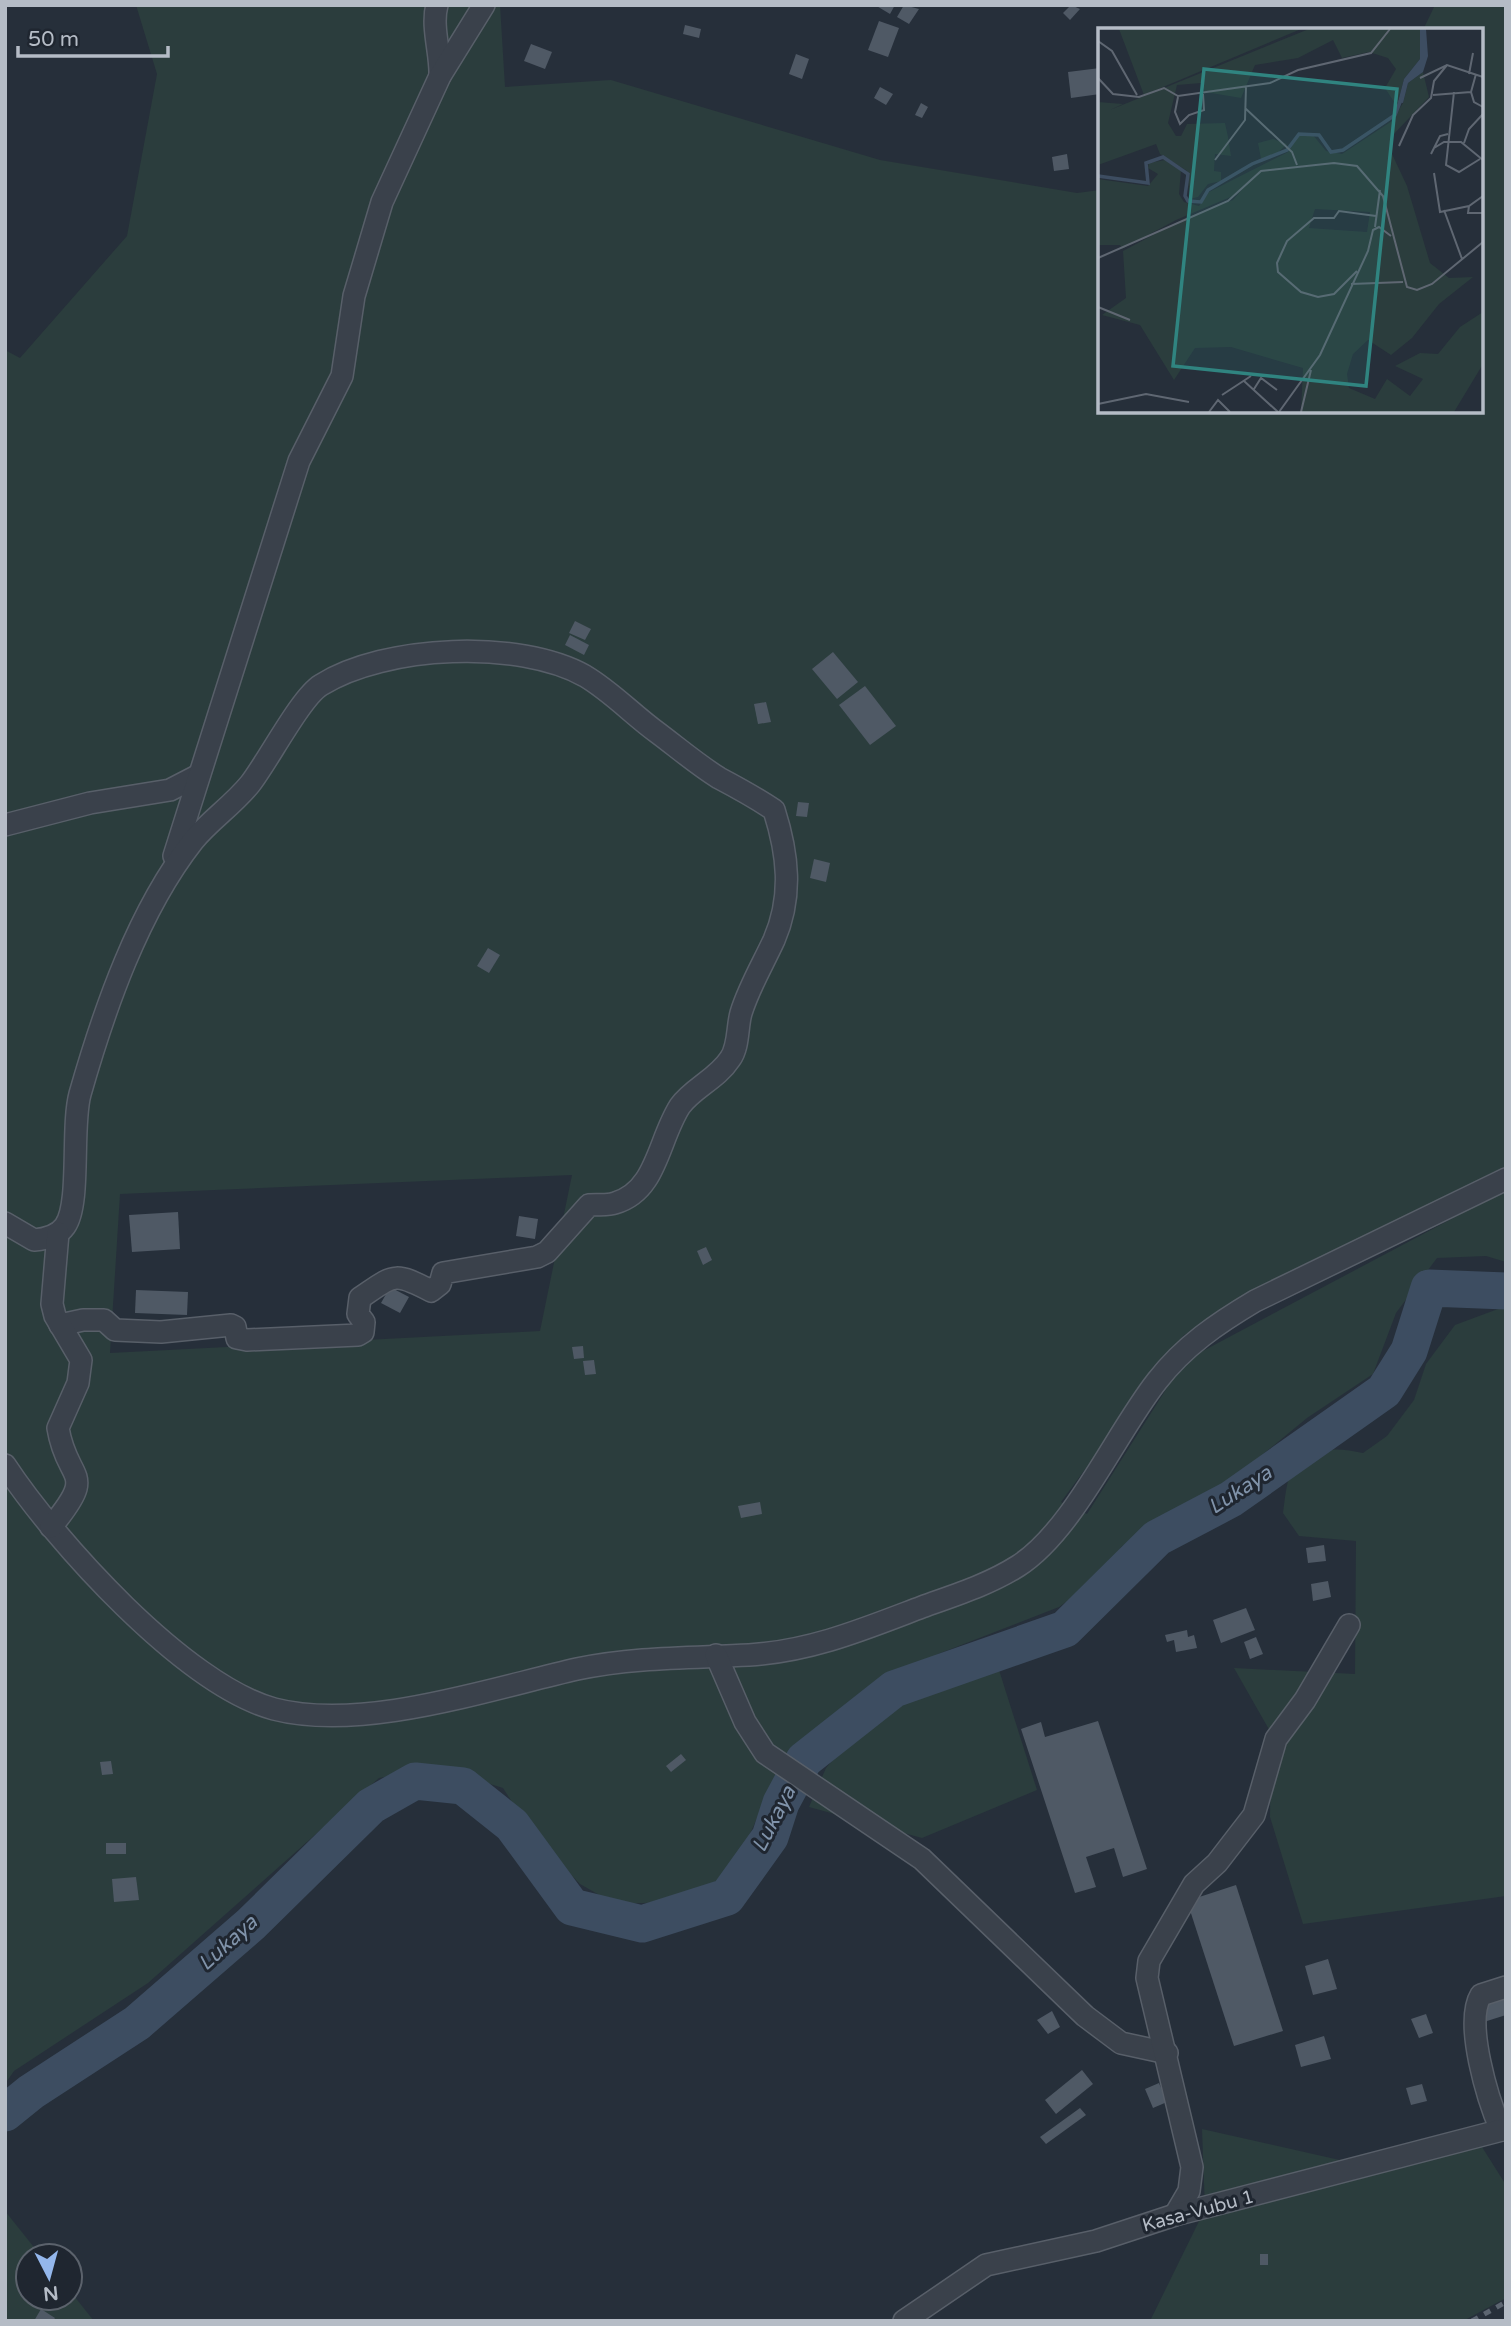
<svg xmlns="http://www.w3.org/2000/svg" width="1511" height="2326" viewBox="0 0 1511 2326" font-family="'Varela Round',sans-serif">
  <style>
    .green { fill: #2b3d3d; fill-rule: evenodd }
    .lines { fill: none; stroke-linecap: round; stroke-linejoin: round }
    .river { stroke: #3d4d61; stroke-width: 37 }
    .building { fill: #4f5965 }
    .minor-casing { stroke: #585f69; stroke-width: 24 }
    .minor { stroke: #3a414b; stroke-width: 21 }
    .rail { stroke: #5c6571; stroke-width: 5; stroke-dasharray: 7 7; stroke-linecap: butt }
    .labels { text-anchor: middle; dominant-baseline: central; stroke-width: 6; stroke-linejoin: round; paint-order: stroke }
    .street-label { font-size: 19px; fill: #b5bcc6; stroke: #1f2630 }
    .water-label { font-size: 21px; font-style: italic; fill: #8093aa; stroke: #1f2630 }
    .inset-river { fill: none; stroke: #3d4d61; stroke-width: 3.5 }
    .inset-road { fill: none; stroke: #5f6772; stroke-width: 2 }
    .view { fill: #308480; fill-opacity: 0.15; stroke: #308480; stroke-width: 3.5 }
    .inset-edge { fill: none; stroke: #b5bcc6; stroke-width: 3.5 }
  </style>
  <rect width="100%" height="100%" fill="#262f3a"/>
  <!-- green -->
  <g class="green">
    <path d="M 136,5 L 500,5 L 505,87 L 611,80 L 880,160 L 1077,193 L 1100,190 L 1100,411 L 1481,411 L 1481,30 L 1423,30 L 1435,5 L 1506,5 L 1506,1171 L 1184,1335 L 1061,1502 L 1087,1514 L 1184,1361 L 1506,1190 L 1506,1262 L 1486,1256 L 1437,1258 L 1396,1313 L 1373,1374 L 1307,1418 L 1234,1478 L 1121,1547 L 1112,1570 L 1059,1607 L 938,1654 L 827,1724 L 793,1751 L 767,1796 L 730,1878 L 671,1902 L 615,1904 L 580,1884 L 535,1838 L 503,1788 L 439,1768 L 379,1778 L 148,1983 L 14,2071 L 5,2084 L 5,350 L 20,358 L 127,236 L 157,74 ZM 572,1175 L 540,1331 L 110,1353 L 120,1194 Z"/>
    <path d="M 1506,1306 L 1506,1896 L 1303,1924 L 1270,1817 L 1271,1733 L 1234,1668 L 1355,1674 L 1356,1541 L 1299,1536 L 1283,1513 C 1285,1501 1286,1479 1293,1470 C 1311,1446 1337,1447 1363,1453 L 1387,1436 L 1414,1400 L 1426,1364 L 1455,1325 Z"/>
    <polygon points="999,1670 1037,1790 922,1838 809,1807 826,1768 857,1732 903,1698"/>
    <polygon points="1202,2129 1344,2161 1482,2147 1506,2185 1506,2298 1463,2321 1150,2321 1205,2209"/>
    <polygon points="5,2211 41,2256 28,2256 28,2298 70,2298 70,2291 94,2321 5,2321"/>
  </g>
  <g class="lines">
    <!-- river -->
    <polyline class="river" points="5,2113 31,2092 137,2023 251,1924 371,1806 415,1781 463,1786 512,1825 572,1907 642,1924 727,1897 770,1837 781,1803 804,1760 894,1689 1065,1629 1157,1538 1231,1499 1384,1391 1409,1351 1429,1288 1506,1291"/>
  </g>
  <!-- building -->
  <g class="building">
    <polygon points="875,5 895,5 890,14"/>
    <polygon points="904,5 919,9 909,24 897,17"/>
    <polygon points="1071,5 1080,9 1070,20 1063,13"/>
    <polygon points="879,21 899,28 888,57 868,50"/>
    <polygon points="685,25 701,29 699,38 683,34"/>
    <polygon points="531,44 552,52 545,69 524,61"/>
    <polygon points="796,54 809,59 802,79 789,74"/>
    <polygon points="1100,68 1100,94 1071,98 1068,72"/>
    <polygon points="880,87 893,94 886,105 874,98"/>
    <polygon points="921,103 928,107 922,118 915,115"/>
    <polygon points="1067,154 1069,169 1054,171 1052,157"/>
    <polygon points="575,621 591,629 585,640 569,633"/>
    <polygon points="570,635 589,645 584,655 565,645"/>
    <polygon points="833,652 858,682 837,699 812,669"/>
    <polygon points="865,686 896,726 870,745 839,705"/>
    <polygon points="766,702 771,722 758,724 754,704"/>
    <polygon points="798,802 809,803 807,817 796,816"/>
    <polygon points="814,859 830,863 826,882 810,878"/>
    <polygon points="488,948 500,955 489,973 477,966"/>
    <polygon points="178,1212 180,1249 132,1252 129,1215"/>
    <polygon points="519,1216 538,1219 535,1239 516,1236"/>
    <polygon points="706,1247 712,1260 703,1265 697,1251"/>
    <polygon points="390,1287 409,1297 400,1313 381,1303"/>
    <polygon points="136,1290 188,1292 187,1315 135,1313"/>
    <polygon points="583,1346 584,1358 574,1359 572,1347"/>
    <polygon points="594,1360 596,1374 585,1375 583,1361"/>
    <polygon points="760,1502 762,1514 741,1518 738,1506"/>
    <polygon points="1324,1545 1326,1561 1308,1563 1306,1548"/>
    <polygon points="1328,1581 1331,1597 1313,1601 1311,1584"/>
    <polygon points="1246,1608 1255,1630 1221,1643 1213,1620"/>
    <polygon points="1187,1630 1188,1637 1194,1635 1197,1648 1176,1652 1174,1640 1167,1642 1165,1635"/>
    <polygon points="1256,1637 1263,1654 1250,1659 1244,1642"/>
    <polygon points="1098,1721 1147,1869 1123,1877 1114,1848 1086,1857 1096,1887 1075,1893 1021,1729 1041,1722 1045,1737"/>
    <polygon points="681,1754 686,1760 671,1772 666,1766"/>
    <polygon points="111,1761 113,1774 102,1775 100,1762"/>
    <rect x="106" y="1843" width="20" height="11"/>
    <polygon points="136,1877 139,1900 114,1902 112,1879"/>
    <polygon points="1236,1885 1283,2031 1234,2046 1187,1901"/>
    <polygon points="1328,1959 1337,1989 1313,1995 1305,1966"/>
    <polygon points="1506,1994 1506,2015 1487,2021 1481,2002"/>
    <polygon points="1052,2011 1060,2027 1048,2034 1037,2020"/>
    <polygon points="1426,2014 1433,2033 1419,2038 1411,2019"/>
    <polygon points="1324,2036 1331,2059 1301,2067 1295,2045"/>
    <polygon points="1082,2070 1093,2084 1056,2114 1045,2100"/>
    <polygon points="1159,2083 1167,2102 1153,2108 1145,2089"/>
    <polygon points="1422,2084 1427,2101 1411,2105 1406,2088"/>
    <polygon points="1080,2108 1086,2115 1046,2144 1040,2137"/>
    <rect x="1260" y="2254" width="8" height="11"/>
    <polygon points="41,2309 55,2318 53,2321 34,2321"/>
  </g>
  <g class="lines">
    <!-- minor casing -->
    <g class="minor-casing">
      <g id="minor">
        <path d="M 437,5 C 431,26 441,54 440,76"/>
        <polyline points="5,825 90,803 170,790 199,775"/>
        <polyline points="174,856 299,461 342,376 354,296 382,202 440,76 484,5"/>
        <path d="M 5,1223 L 34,1240 C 46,1239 58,1236 65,1226 C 81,1204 71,1127 80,1094 C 104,1010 138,911 193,841 C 209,821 232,806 250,784 C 268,761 301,697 321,685 C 385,645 519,639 585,676 C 612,692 633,715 658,733 C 678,748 698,765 719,778 C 738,788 756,798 774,810 C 788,854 793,896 774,940 C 763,964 749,987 741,1013 C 737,1027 739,1047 730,1059 C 717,1079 693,1088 680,1106 C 658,1140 657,1191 615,1203 C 607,1206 597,1204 589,1205 L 547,1252 L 537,1257 L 443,1273 L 440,1284 L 431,1291 C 393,1271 394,1275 360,1298 L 358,1314 L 364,1322 L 363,1332 L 358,1335 L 247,1340 L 237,1338 L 235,1327 L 231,1325 L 161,1332 L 115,1330 L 104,1320 L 83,1320 L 60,1325"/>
        <path d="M 5,1465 C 55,1541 185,1685 274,1709 C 363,1732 489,1689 577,1669 C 634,1657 691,1658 749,1655 C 812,1651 864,1629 922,1607 C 955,1595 988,1585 1018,1566 C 1073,1531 1116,1433 1157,1381 C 1184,1346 1218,1323 1255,1301 L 1506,1179"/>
        <path d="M 51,1527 C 99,1469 67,1484 58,1428 L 78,1383 L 81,1360 L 55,1316 L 52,1304 L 58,1233"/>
        <polyline points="716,1655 745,1722 765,1753 922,1859 1085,2016 1121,2043 1167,2053"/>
        <path d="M 1501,2130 C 1488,2100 1464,2023 1481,1995 L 1506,1987"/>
        <polyline points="1175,2215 1189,2191 1192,2167 1147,1978 1149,1961 1194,1884 1217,1863 1254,1815 1276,1739 1305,1700 1349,1625"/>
        <polyline points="904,2321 986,2265 1096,2241 1175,2215 1506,2129"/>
      </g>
    </g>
    <!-- minor -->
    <use href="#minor" class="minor"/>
    <!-- rail -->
    <polyline class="rail" points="1472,2321 1506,2302"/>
  </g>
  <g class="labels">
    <!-- street labels -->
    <g class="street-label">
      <text transform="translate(1198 2211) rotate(-15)">Kasa-Vubu 1</text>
    </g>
    <!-- water labels -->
    <g class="water-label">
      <text transform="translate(1240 1490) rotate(-33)">Lukaya</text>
      <text transform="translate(774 1819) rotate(-63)">Lukaya</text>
      <text transform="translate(228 1943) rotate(-42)">Lukaya</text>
    </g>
  </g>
  <!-- overview -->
  <g transform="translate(1098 28)">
    <rect width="385" height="385" fill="#262f3a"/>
    <path d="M 21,1 L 203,1 L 46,67 ZM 211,1 L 322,1 L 322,31 L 306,51 L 300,74 L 298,77 L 287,60 L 298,41 L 290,30 L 271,24 L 244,30 L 235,12 L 200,30 L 157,37 L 143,70 L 107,64 L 103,55 L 79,57 L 70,95 L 78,108 L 83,108 L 89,96 L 127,95 L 130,109 L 133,128 L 117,126 L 116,143 L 123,144 L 123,153 L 110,156 L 100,169 L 92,171 L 89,143 L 62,126 L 58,116 L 0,137 L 0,74 L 25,76 L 12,82 ZM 325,44 L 331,69 L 294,108 L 294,126 L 309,158 L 332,235 L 351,250 L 375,249 L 341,276 L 314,310 L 293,327 L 270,312 L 255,326 L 249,346 L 251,360 L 277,371 L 289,351 L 312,368 L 325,351 L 297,338 L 322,325 L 340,326 L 362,299 L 385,284 L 385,336 L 356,384 L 203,384 L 205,340 L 133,319 L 97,320 L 76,352 L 42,297 L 4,287 L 28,270 L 25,223 L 87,190 L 135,172 L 152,152 L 135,168 L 78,192 L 24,221 L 22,217 L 0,217 L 0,151 L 50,158 L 60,146 L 50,140 L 51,135 L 67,132 L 83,142 L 81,166 L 86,174 L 101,178 L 111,164 L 190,124 L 200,108 L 215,107 L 228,123 L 244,126 L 294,93 L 305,75 L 310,55 ZM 217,181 L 272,184 L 269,204 L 211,200 ZM 175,111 L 189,116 L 175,129 L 163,131 L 160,115 Z" fill="#2b3d3d" fill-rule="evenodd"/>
    <path d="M 322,1 L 328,1 L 330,28 L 325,44 L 310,55 L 305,75 L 300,74 L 306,51 L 322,31 Z" fill="#3d4d61"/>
    <path class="inset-river" d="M 0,148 L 50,155 L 48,135 L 65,129 L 90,146 L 87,168 L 90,173 L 103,174 L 110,162 L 154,136 L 189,122 L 201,106 L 221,107 L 233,124 L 245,122 L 297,87 L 304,69"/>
    <path class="inset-road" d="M 0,13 L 14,23 L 39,67M 371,46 L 375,25M 378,46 L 373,64 L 376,74 L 385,79M 0,50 L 15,66 L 41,69 L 66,60 L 80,68 L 172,55 L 200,42 L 273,25 L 292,1M 322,50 L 349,37 L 385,49M 356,64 L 348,137 L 361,144 L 382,131M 335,67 L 373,64M 80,69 L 77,84 L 82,96 L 91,87 L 106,82 L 105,66M 147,80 L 194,124 L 199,137M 366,115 L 371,101 L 385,86M 301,118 L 315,87 L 333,70 L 336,53 L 349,37M 336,120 L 346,114 L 363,114 L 385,132M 333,126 L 342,108 L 350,106M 117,132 L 147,92 L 148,59M 336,145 L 342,184 L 371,178 L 385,168M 371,178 L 370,185 L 385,185M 346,182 L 364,231M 277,199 L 282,162M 0,230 L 130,173 L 163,143 L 236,135 L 259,138 L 285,168 L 309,259 L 319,262 L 334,256 L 385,214M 259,243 L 236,266 L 220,269 L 203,264 L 180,244 L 179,235 L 189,213 L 216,190 L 236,190 L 241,183 L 278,188M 253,256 L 305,254M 0,279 L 32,292M 146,353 L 180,384M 156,361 L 163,350 L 179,362M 124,367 L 153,348M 0,376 L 48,366 L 91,374M 111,384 L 120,372 L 132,384M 181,384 L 222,327 L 270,223 L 275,202 L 281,199 L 293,208M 203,384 L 213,342"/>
    <path class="view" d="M 106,41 L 299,61 L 268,358 L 75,338 Z"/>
    <rect width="385" height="385" class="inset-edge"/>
  </g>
  <!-- border -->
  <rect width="1511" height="2326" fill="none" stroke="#b5bcc6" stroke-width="14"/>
  <!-- north arrow -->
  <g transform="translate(49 2277) rotate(174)"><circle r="33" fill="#1f2630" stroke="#5b626c" stroke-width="2"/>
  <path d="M0-5L12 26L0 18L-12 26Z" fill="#94b7ec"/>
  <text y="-10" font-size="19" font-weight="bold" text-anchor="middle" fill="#b5bcc6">N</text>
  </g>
  <!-- scale -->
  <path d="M18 46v10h150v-10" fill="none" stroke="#b5bcc6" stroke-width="3.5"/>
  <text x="28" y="46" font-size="21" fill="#b5bcc6" stroke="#1f2630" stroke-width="5" paint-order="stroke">50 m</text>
</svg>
